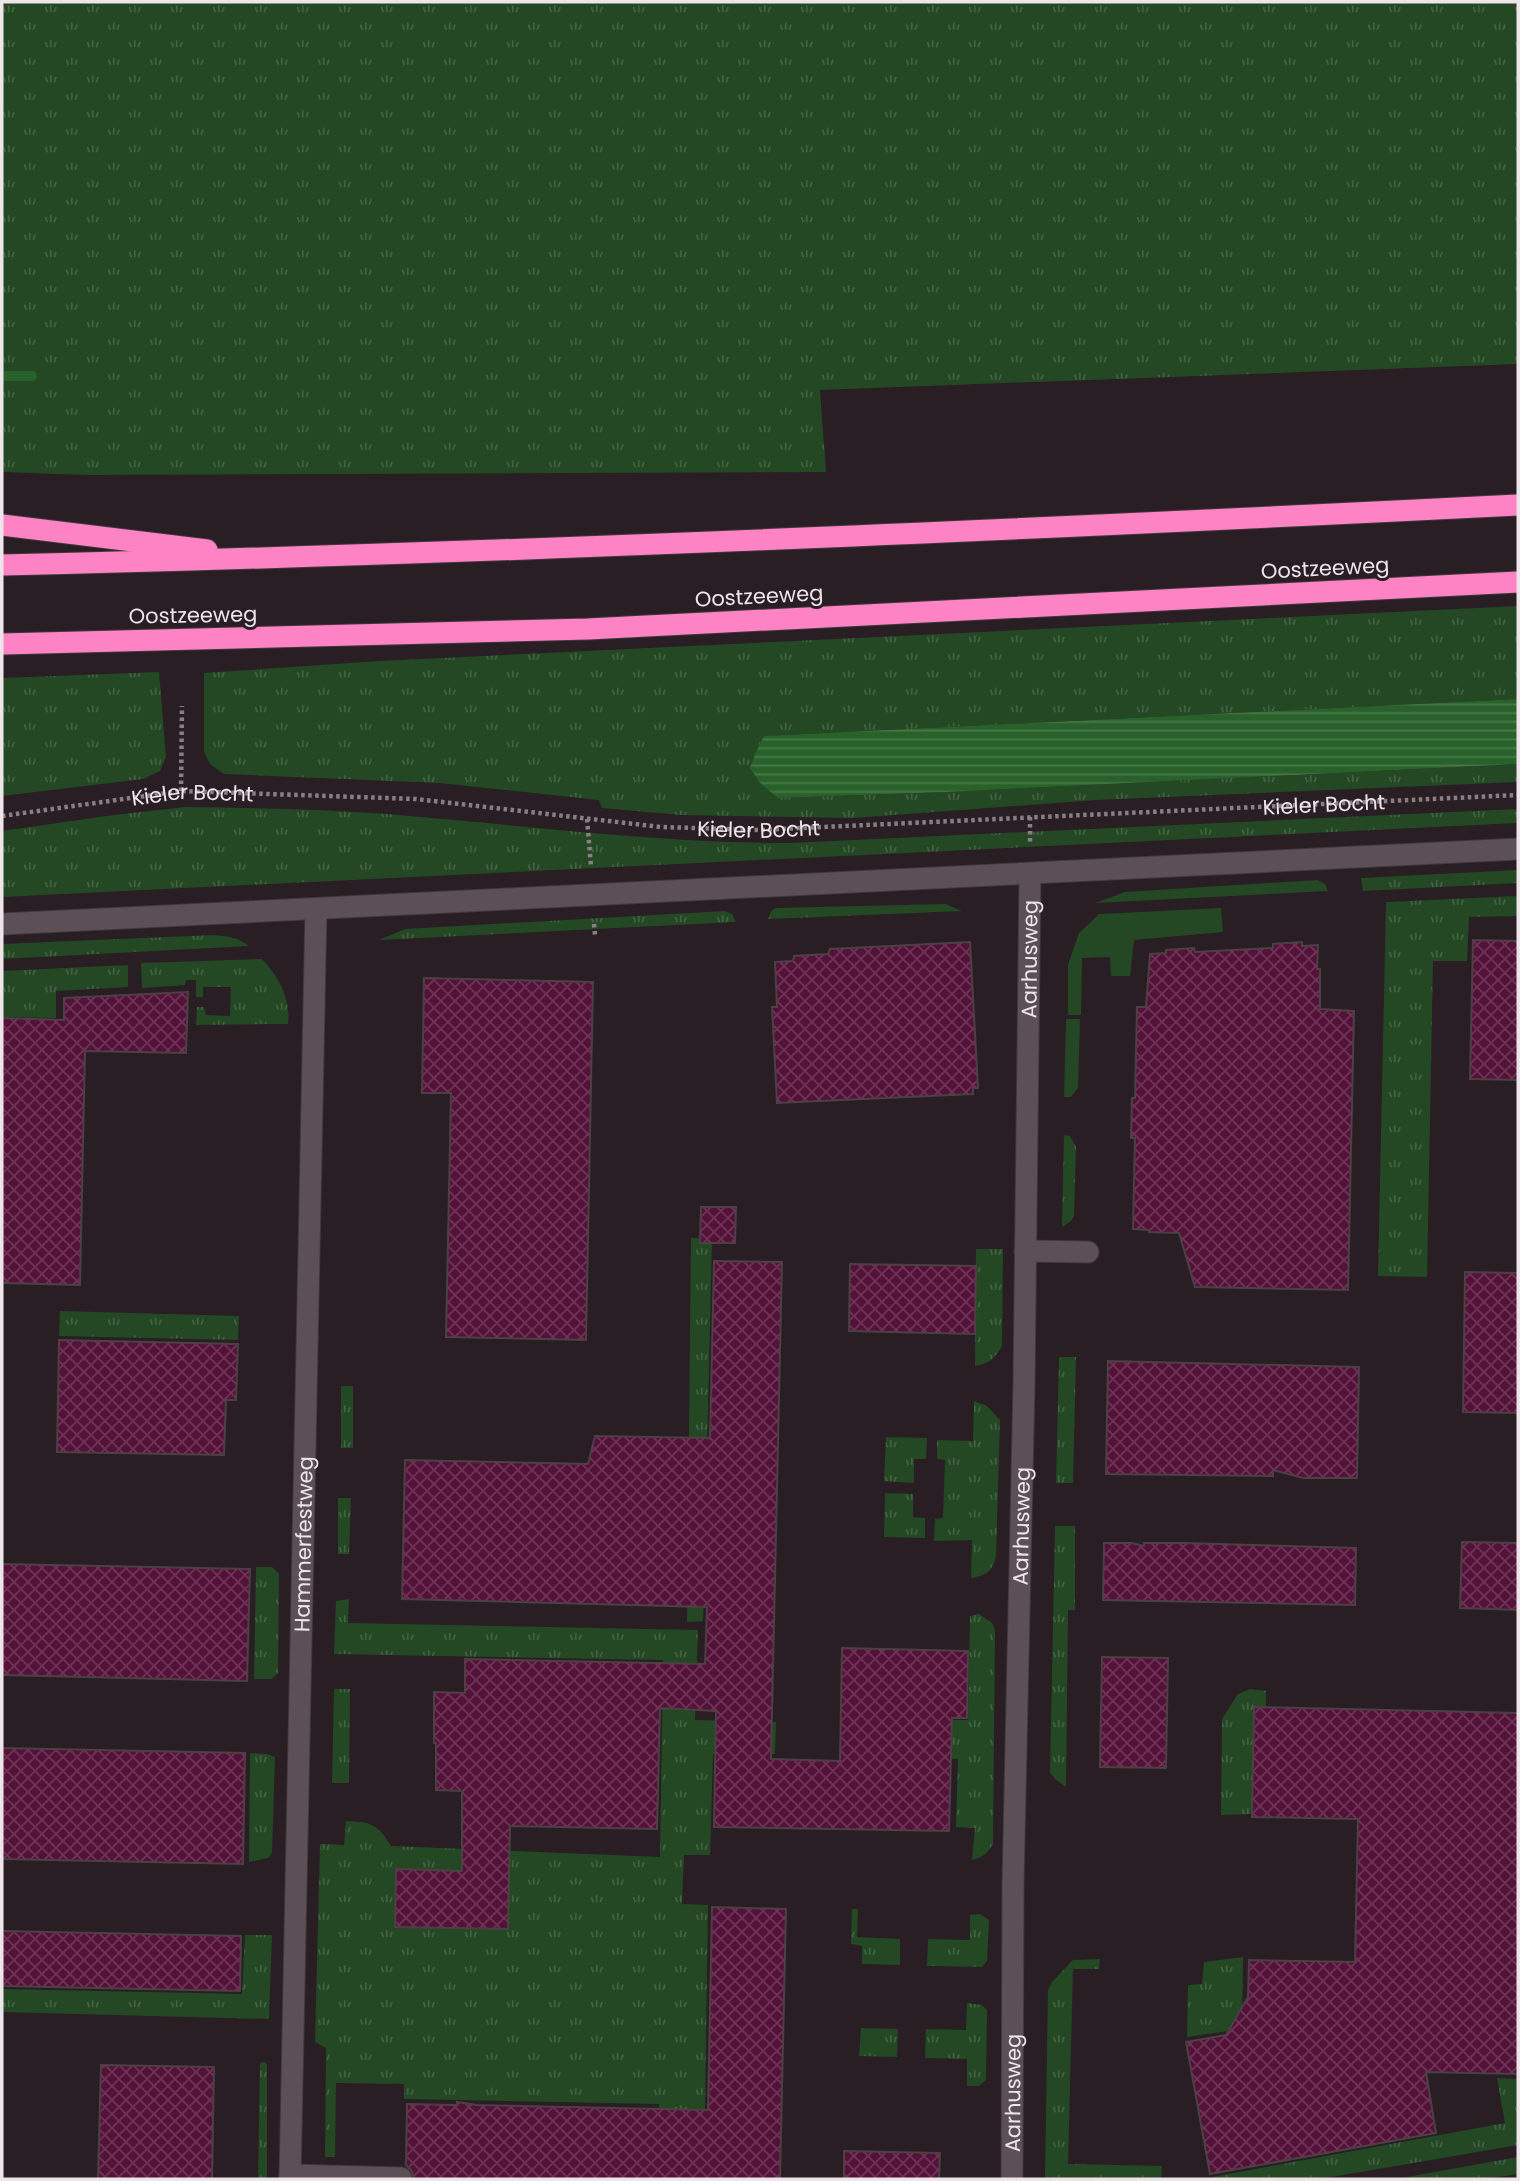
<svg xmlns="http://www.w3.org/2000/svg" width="1520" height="2181" viewBox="0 0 1520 2181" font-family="Poppins,sans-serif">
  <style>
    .grass { fill: url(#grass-tufts) }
    .green { fill: #234823 }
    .water { fill: url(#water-rules) }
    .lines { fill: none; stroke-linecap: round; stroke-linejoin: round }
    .stream { stroke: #28622a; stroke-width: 10 }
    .building { fill: url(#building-cross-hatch); stroke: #4c4045; stroke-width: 2 }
    .minor-casing { stroke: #41393d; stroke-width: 23 }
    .highway-casing { stroke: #41393d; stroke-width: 23 }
    .path { stroke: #887e83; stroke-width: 4.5; stroke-dasharray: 3.5 3.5; stroke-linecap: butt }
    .minor { stroke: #5c5056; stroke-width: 21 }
    .highway { stroke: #fe83c4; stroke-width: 21 }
    .labels { text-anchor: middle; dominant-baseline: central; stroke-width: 6; stroke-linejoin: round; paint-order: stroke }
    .street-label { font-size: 21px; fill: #ede5e9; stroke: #281e23 }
  </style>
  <defs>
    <pattern id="grass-tufts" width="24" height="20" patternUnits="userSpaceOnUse" patternTransform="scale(1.75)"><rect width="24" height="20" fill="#234823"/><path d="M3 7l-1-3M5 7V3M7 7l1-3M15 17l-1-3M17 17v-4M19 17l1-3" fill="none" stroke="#436243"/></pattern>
    <pattern id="water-rules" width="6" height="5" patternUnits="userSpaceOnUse" patternTransform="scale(1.75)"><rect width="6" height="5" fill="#28622a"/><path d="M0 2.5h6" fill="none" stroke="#487849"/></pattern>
    <pattern id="building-cross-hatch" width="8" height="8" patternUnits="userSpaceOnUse" patternTransform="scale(1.75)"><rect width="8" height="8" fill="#541239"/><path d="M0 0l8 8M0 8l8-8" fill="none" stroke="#6d3456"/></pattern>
  </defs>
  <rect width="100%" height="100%" fill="#281e23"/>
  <!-- grass -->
  <g class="grass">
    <polygon points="2,2 1518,2 1518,364 820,390 826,472 89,475 2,472"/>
    <polygon points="1518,606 1518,699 765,736 756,752 778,798 946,792 1518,764 1518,782 1096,800 853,818 681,815 602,808 599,800 439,783 224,774 210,764 204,752 204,673 380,661"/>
    <polygon points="159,672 166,757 160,771 143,779 2,796 2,678"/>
    <path d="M 185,807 C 252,808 320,809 387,814 C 521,825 655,843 790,843 L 1518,809 L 1518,823 L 2,897 L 2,831 L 114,815 Z"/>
    <polygon points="1518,870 1518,883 1363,891 1361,878"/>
    <polygon points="1518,896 1518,916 1469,917 1467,961 1433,961 1427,1277 1378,1276 1386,902"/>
    <polygon points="946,904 962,911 768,919 771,911 775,908"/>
    <polygon points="725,911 732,914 736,922 379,940 405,929"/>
    <path d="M 214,935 C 228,936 238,938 249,946 L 2,959 L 2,944 Z"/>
    <path d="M 262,959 C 279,977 291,999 288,1024 L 196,1025 L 197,1007 L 204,1007 L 206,1015 L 230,1016 L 231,987 L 203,987 L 203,997 L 196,997 L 196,980 L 186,980 L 185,985 L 142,988 L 141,963 Z"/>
    <polygon points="128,965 128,987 56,991 56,1018 2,1017 2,971"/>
    <polygon points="1064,1135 1070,1136 1076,1147 1074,1216 1071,1221 1062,1227"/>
    <polygon points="691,1238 712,1239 703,1621 687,1622"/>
    <path d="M 976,1249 L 1003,1249 L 1002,1346 C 995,1358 989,1364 975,1366 Z"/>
    <polygon points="60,1311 239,1316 238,1340 59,1336"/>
    <polygon points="1059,1357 1076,1357 1073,1483 1056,1483"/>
    <rect x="341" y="1386" width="12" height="62"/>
    <path d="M 974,1401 L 987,1406 L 1000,1420 L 996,1556 C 993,1571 986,1576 971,1578 L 972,1540 L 934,1541 L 935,1519 L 943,1518 L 945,1460 L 937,1459 L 937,1440 L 973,1441 Z"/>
    <polygon points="886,1437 927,1438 926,1459 914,1459 914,1483 884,1481"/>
    <polygon points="885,1493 913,1494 913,1517 925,1518 925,1538 884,1537"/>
    <polygon points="338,1498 351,1498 349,1554 338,1554"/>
    <polygon points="1055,1526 1075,1526 1075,1610 1068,1610 1066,1787 1055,1779 1050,1772"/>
    <polygon points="256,1567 272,1567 279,1574 278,1673 272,1679 254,1679"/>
    <path d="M 349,1599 L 348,1623 L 698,1630 L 695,1720 L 776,1722 L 775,1754 L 713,1754 L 710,1855 L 684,1855 L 682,1904 L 708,1905 L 704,2179 L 658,2179 L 659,2104 L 404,2099 L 404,2084 L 336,2083 L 335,2157 L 325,2157 L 326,2048 L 315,2042 L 320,1844 L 344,1845 L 346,1821 C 371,1822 378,1824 391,1846 L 660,1857 L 663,1660 L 334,1654 L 336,1601 Z"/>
    <path d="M 979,1614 L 992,1623 L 995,1630 L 993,1844 C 987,1854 983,1857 972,1860 L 975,1828 L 956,1827 L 958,1759 L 842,1754 L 843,1719 L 968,1720 L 970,1616 Z"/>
    <polygon points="334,1689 350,1689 349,1783 332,1783"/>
    <polygon points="1250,1689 1266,1691 1266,1707 1254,1707 1252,1814 1221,1815 1222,1719 1238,1694"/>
    <polygon points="250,1753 267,1754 275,1757 272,1853 268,1858 249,1862"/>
    <polygon points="852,1909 858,1909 857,1937 900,1939 900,1965 862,1964 862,1946 851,1944"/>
    <polygon points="980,1914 989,1920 987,1961 982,1967 927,1966 928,1939 970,1940 970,1915"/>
    <polygon points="245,1935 272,1935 269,2019 2,2012 2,1989 242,1994"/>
    <polygon points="1243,1957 1242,2029 1187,2037 1188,1985 1202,1984 1204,1962"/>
    <polygon points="1100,1959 1099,1969 1073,1969 1068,2164 1162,2166 1161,2179 1045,2179 1048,1990 1052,1982 1073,1960"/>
    <polygon points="967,2003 982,2005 987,2010 986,2080 979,2086 967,2086 967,2059 925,2058 926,2029 966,2030"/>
    <polygon points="861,2028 898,2029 897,2057 859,2056"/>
    <polygon points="264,2062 267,2064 267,2176 265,2179 258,2179 260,2063"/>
    <polygon points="1497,2078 1518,2079 1518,2145 1320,2179 1212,2179 1212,2177 1505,2123"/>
    <polygon points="1518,2157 1518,2174 1486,2179 1396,2179"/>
  </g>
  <!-- green -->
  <g class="green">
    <polygon points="1318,880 1325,884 1328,891 1095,903 1125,892"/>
    <polygon points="1221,908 1223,932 1134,940 1130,976 1111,976 1110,957 1082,958 1081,1015 1068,1015 1068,965 1074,947 1079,933 1099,914"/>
    <polygon points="1066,1019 1080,1019 1078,1088 1071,1097 1064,1097"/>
  </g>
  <!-- water -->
  <polygon class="water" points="1518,699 1518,764 946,792 778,798 760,783 750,768 756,752 764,736"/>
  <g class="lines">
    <!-- stream -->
    <polyline class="stream" points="2,376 32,376"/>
  </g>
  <!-- building -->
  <g class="building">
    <polygon points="1473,940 1518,941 1518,1080 1470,1079"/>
    <polygon points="970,942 978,1088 973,1088 973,1094 777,1103 772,1007 777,1007 775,962 793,961 794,956 828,954 830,949"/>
    <polygon points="1302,942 1302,946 1318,945 1317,969 1320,969 1320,1009 1354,1011 1348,1290 1195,1287 1179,1233 1149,1232 1149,1230 1133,1229 1135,1138 1131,1138 1132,1098 1135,1098 1137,1007 1146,1007 1150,954 1166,953 1166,950 1194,948 1195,952 1273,948 1273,944"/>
    <polygon points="424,978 593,982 586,1340 446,1337 451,1093 422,1093"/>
    <polygon points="188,992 186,1053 85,1051 80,1285 2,1283 2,1018 64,1020 64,998"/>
    <polygon points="701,1207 736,1207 735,1243 700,1243"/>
    <polygon points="714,1261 782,1262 771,1759 840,1761 842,1648 968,1651 967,1718 952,1718 949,1831 714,1827 716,1711 660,1708 657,1829 510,1826 508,1929 395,1927 396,1869 462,1871 462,1791 436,1790 436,1743 434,1743 434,1692 465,1693 465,1659 705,1664 707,1607 402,1599 405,1460 588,1464 595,1436 710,1438"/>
    <polygon points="850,1264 976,1266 975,1334 849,1331"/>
    <polygon points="1465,1272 1518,1273 1518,1413 1463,1412"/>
    <polygon points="59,1340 238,1344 236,1400 226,1400 224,1455 57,1452"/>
    <polygon points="1108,1361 1359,1367 1357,1478 1303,1478 1273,1470 1273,1476 1106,1474"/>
    <polygon points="1462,1542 1518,1543 1518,1610 1460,1608"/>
    <polygon points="1104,1543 1132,1543 1144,1546 1144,1543 1183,1543 1356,1548 1355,1605 1103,1600"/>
    <polygon points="2,1564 250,1569 247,1681 2,1675"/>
    <polygon points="1102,1657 1168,1658 1166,1768 1100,1767"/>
    <polygon points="1254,1707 1518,1713 1518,2074 1426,2072 1436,2133 1210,2174 1186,2042 1226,2035 1248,1997 1249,1960 1355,1962 1358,1819 1252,1817"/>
    <polygon points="2,1748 245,1753 243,1864 2,1859"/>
    <polygon points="712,1907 786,1909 780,2179 414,2179 412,2171 406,2165 407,2104 457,2105 457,2102 477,2105 708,2110"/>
    <polygon points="2,1931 241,1936 240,1991 2,1986"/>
    <polygon points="101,2065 214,2067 212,2179 98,2179"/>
    <polygon points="844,2151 940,2153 939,2179 844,2179"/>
  </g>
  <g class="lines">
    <!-- minor casing -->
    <g class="minor-casing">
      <g id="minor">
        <polyline points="2,924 1518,849"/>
        <polyline points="1025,1251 1088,1252"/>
        <polyline points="290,2175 401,2178"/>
        <path id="s2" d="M 290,2179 L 316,909"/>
        <path id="s3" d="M 1012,2179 L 1013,1883 L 1024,1385 L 1030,874"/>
      </g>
    </g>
    <!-- highway casing -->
    <g class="highway-casing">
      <g id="highway">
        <polyline points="2,525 207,550"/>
        <path d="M 2,565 C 508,553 1013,530 1518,505"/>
        <polyline points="2,644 588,629 1518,582"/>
      </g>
    </g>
    <!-- path -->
    <g class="path">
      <polyline points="181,791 182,706"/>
      <path id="s1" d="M 2,816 L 181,791 L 416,799 L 661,827 L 758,830 L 1518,795"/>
      <polyline points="1030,817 1030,844"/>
      <polyline points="587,819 591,866"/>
      <polyline points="594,924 595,935"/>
    </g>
    <!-- minor -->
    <use href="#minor" class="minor"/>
    <!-- highway -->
    <use href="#highway" class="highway"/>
  </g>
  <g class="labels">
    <!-- street labels -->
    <g class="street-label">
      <text transform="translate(1325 568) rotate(-3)">Oostzeeweg</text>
      <text transform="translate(759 596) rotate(-3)">Oostzeeweg</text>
      <text transform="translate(193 615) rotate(-1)">Oostzeeweg</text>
      <text stroke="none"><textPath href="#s1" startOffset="192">Kieler Bocht</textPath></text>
      <text stroke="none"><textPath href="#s1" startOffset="1326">Kieler Bocht</textPath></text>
      <text stroke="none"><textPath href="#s1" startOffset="760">Kieler Bocht</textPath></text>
      <text stroke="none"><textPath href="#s3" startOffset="1220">Aarhusweg</textPath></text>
      <text stroke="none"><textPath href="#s3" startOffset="653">Aarhusweg</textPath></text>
      <text stroke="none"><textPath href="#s2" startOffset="635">Hammerfestweg</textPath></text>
      <text stroke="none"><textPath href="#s3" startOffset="86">Aarhusweg</textPath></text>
    </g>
  </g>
  <!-- border -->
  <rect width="1520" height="2181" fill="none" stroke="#ede5e9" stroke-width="7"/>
</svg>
